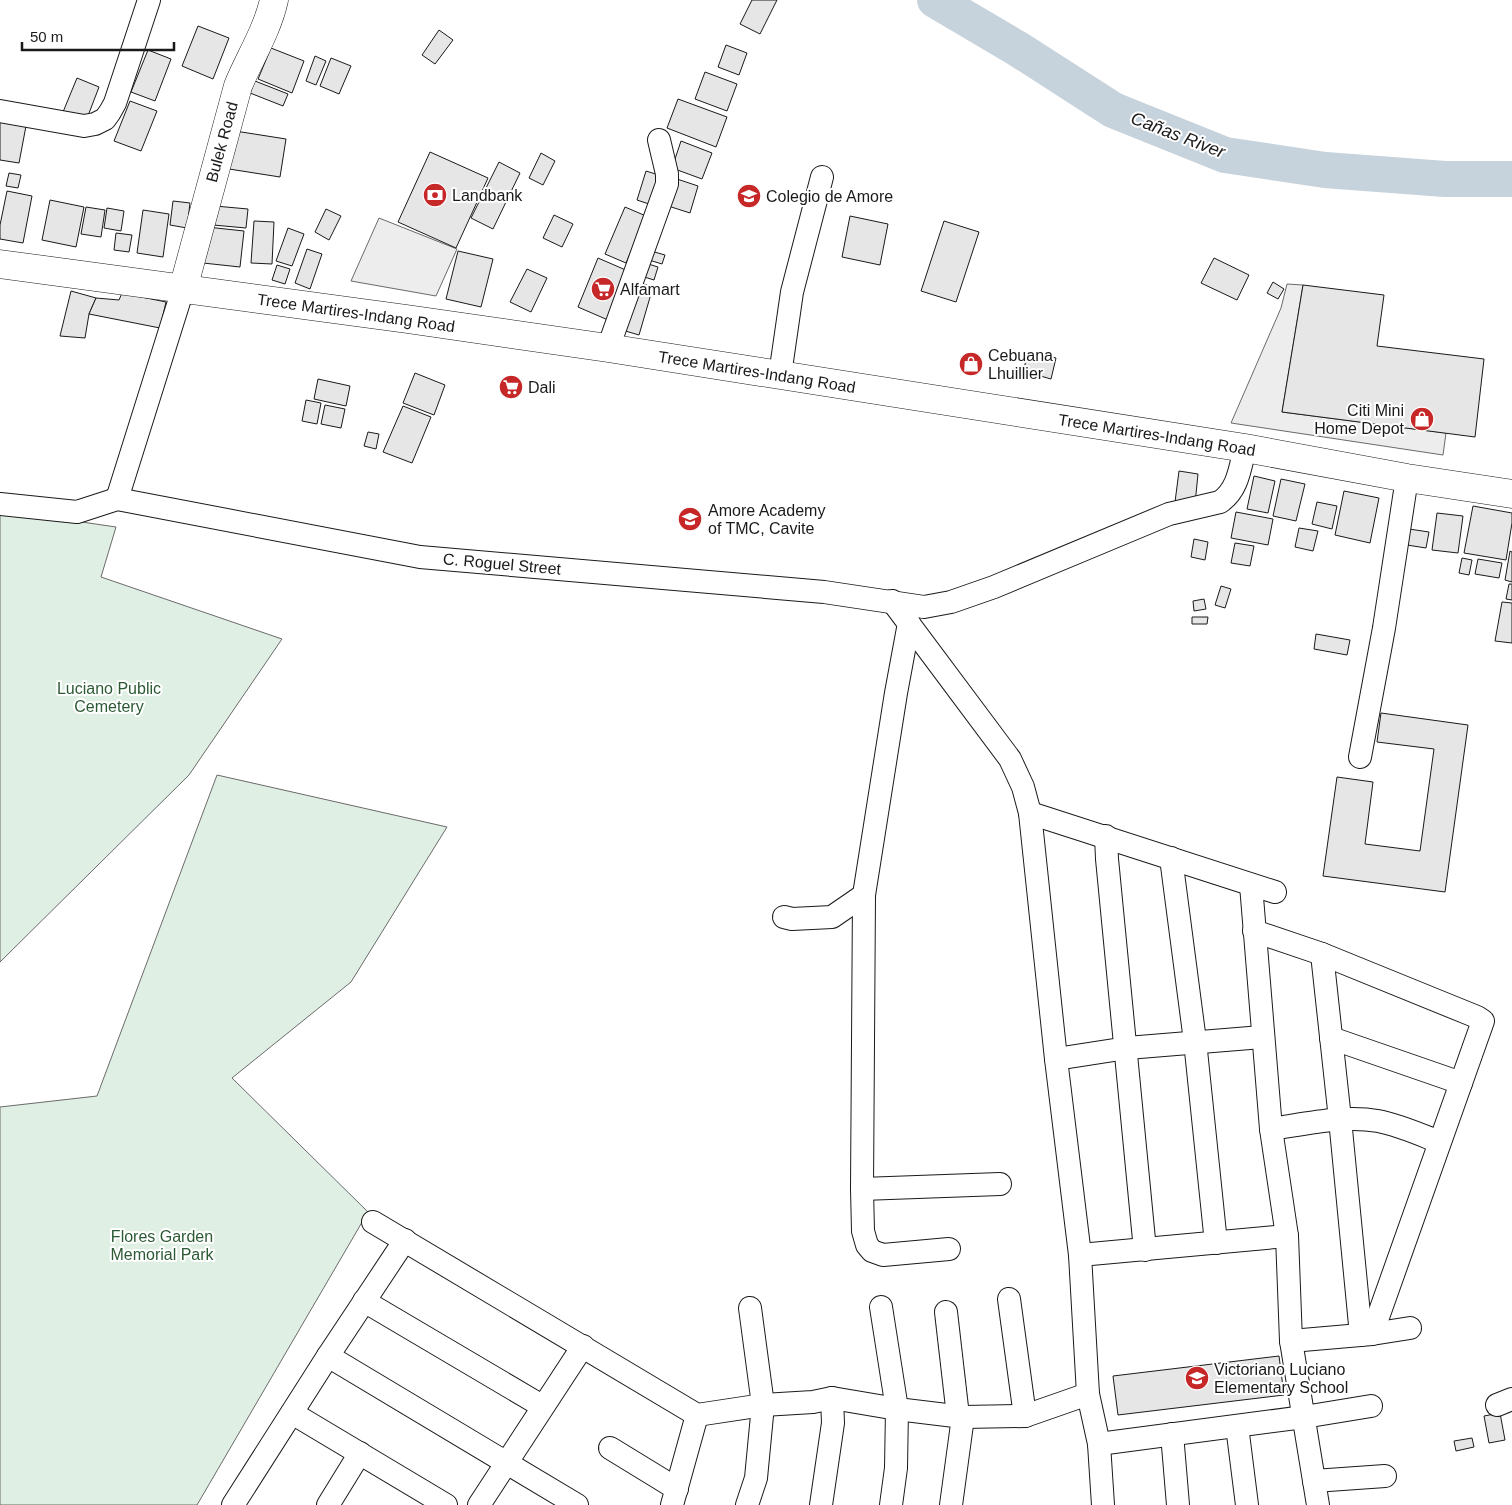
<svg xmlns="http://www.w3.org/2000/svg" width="1512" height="1505" viewBox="0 0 1512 1505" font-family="Arial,sans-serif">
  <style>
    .green { fill: #e0efe3; stroke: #6a6a6a }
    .parking { fill: #ededed; stroke: #6a6a6a }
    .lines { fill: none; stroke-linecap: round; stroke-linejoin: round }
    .river { stroke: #c6d2dc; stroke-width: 36 }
    .building { fill: #e6e6e6; stroke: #1a1a1a }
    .minor-casing { stroke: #1a1a1a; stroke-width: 24 }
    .major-casing { stroke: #1a1a1a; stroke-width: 29 }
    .minor { stroke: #fff; stroke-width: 22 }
    .major { stroke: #fff; stroke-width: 28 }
    .labels { text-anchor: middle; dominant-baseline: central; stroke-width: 4; stroke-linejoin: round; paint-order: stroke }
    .street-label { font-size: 16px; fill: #1a1a1a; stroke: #fff }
    .poi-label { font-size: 16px; fill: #1a1a1a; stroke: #fff; text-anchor: start }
    .park-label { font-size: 16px; fill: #2b5a34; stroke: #fff }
    .water-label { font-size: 18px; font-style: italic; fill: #1a1a1a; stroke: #fff }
  </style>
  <rect width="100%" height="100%" fill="#fff"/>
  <!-- green -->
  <g class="green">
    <polygon points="0,510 116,527 101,577 282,639 189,775 0,962"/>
    <polygon points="217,775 447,827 351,982 232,1078 368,1212 197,1505 0,1505 0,1107 97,1096"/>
  </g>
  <!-- parking -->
  <g class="parking">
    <polygon points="379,218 457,249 436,296 351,281"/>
    <polygon points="1287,284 1303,285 1282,412 1446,433 1443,455 1231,423 1281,308"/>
  </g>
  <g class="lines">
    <!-- river -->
    <polyline class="river" points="935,0 1018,49 1113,110 1225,155 1325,170 1445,179 1512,179"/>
  </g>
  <!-- building -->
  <g class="building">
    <polygon points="752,0 777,0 760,34 740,24"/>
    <polygon points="198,26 229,38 213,79 182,66"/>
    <polygon points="439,30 453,40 435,64 422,55"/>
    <polygon points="726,45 747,53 739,75 718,67"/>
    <polygon points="271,48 304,61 292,93 258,79"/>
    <polygon points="148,50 171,59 155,101 131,92"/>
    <polygon points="315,56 326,61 316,85 306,81"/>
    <polygon points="331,58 351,66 339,94 320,86"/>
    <polygon points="705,72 737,84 727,111 695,99"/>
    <polygon points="77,78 99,87 86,121 63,112"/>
    <polygon points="255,81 288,94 283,106 250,93"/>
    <polygon points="678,99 727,117 716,147 667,128"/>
    <polygon points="130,101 157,111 141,151 114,141"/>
    <polygon points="0,121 26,126 19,163 0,160"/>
    <polygon points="235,131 286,139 280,177 229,169"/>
    <polygon points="681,141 712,153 702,179 672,168"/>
    <polygon points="430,152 488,178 456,248 398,222"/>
    <polygon points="541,153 555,161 543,185 529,178"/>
    <polygon points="499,162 520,173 493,229 471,218"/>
    <polygon points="646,171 665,177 655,206 637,200"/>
    <polygon points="9,173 21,175 18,188 6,186"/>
    <polygon points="671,177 698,186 690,213 662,204"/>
    <polygon points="7,191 32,196 23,243 0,239 0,225"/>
    <polygon points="50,200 84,207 76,247 42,240"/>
    <polygon points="173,201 190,203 187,228 170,225"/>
    <polygon points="215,206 248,209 246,228 213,225"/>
    <polygon points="86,207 105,210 101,237 81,234"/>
    <polygon points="625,207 646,216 626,263 605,254"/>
    <polygon points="107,208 124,211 121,231 104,228"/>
    <polygon points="326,209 341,216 329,240 315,232"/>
    <polygon points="143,210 169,214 163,257 137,253"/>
    <polygon points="554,215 573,224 562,247 543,238"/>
    <polygon points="850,216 888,224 880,265 842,257"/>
    <polygon points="254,221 274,222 272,264 251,263"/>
    <polygon points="944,221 979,232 956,302 921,291"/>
    <polygon points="207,227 244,231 240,267 203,263"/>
    <polygon points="288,228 304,234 292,266 276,261"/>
    <polygon points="116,233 132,235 129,252 114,250"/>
    <polygon points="307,249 322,254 310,289 295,283"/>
    <polygon points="458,251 493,259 481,307 446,299"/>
    <polygon points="651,251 665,255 662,264 649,260"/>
    <polygon points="598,258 628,271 608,320 578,307"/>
    <polygon points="1214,258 1249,275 1237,300 1201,283"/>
    <polygon points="642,262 658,267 654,280 638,275"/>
    <polygon points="277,265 290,269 285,284 272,280"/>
    <polygon points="527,269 547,278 531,312 510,302"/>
    <polygon points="637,282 653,287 639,335 622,330"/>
    <polygon points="1273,282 1284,289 1278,299 1267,293"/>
    <polygon points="1303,285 1384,295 1377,346 1484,359 1475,437 1282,412"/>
    <polygon points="71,291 96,298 89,314 85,338 60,336"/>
    <polygon points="122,293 166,302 160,328 89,314 96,298 119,300"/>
    <polygon points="1029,351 1056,358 1051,379 1023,371"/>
    <polygon points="415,373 445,385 434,415 403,403"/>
    <polygon points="318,379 350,386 346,406 314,399"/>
    <polygon points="306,400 321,403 317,424 302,421"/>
    <polygon points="325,405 345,409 341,428 321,424"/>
    <polygon points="403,406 431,417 412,463 383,452"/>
    <polygon points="368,432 379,434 376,449 364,446"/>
    <polygon points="1179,471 1198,474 1195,504 1175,502"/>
    <polygon points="1254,476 1275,481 1268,513 1247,509"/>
    <polygon points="1281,479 1305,484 1296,521 1273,516"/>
    <polygon points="1344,491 1379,498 1370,543 1335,535"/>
    <polygon points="1317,502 1337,506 1332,529 1312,524"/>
    <polygon points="1473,506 1512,513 1512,523 1506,560 1464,553"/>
    <polygon points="1236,512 1273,519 1268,545 1231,538"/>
    <polygon points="1437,513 1463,516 1458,553 1432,550"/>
    <polygon points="1299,528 1318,531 1313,551 1295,547"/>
    <polygon points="1409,529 1429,532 1426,548 1407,545"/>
    <polygon points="1194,539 1208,542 1205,560 1191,557"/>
    <polygon points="1235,543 1254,546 1250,566 1231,563"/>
    <polygon points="1510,551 1512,552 1512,582 1505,580"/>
    <polygon points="1462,558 1472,560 1469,575 1459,573"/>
    <polygon points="1478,559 1502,563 1499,578 1475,574"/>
    <polygon points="1509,584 1512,584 1512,600 1506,599"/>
    <polygon points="1221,586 1231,589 1225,608 1215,605"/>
    <polygon points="1204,599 1206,609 1194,611 1193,601"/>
    <polygon points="1502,602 1512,603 1512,643 1495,641"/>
    <polygon points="1192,617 1208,617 1207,624 1192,624"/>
    <polygon points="1316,634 1350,640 1347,655 1314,649"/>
    <polygon points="1381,713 1468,725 1445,892 1323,876 1337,777 1373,782 1365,844 1420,851 1434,749 1377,742"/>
    <polygon points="1279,1356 1284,1395 1118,1415 1113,1376"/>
    <polygon points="1500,1413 1505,1440 1489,1443 1484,1416"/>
    <polygon points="1472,1438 1474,1447 1456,1451 1454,1441"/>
  </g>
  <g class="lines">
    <!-- minor casing -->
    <g class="minor-casing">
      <g id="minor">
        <polyline points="0,111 84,126 95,124 105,119 110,112 115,103 149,0"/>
        <polyline points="608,348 667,184 667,174 659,140"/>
        <polyline points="780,375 792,292 822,177"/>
        <polyline points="117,499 183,289"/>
        <path d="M 0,504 L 77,512 L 117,499 L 420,557 L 824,592 L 924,607 L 951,602 L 994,587 L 1169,514 L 1220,502 C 1238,490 1240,468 1245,448"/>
        <polyline points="892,601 1010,759 1023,787 1030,813 1056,1059 1080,1255 1088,1394 1099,1444 1103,1505"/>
        <polyline points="909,623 896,693 864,895 862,1189 863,1231 867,1245 872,1251 883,1255 949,1249"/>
        <polyline points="1360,757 1384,628 1407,478"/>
        <polyline points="1030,813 1275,892"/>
        <polyline points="1106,836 1107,859 1145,1250"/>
        <polyline points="1171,858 1195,1041 1216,1243"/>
        <polyline points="1251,885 1271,1129 1287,1236 1291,1341 1318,1505"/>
        <polyline points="784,917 792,919 832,917 864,895"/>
        <polyline points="1254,931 1322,954 1477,1017 1483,1021 1372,1334"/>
        <polyline points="1322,954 1340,1119 1361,1335"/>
        <polyline points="1331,1038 1461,1083"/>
        <polyline points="1056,1059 1127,1048 1262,1037"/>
        <path d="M 1271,1129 C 1306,1124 1343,1115 1378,1121 C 1399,1125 1419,1134 1439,1142"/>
        <polyline points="862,1189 1000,1184"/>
        <polyline points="373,1222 697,1415 763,1405 813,1402 832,1398 897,1409 963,1417 1025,1416 1088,1394"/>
        <polyline points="1080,1255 1287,1236"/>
        <polyline points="1009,1299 1025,1416"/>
        <polyline points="364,1301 542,1406"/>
        <polyline points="881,1307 897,1409 896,1468 891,1505"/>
        <polyline points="946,1312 958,1416"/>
        <polyline points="1291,1341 1372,1334 1410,1328"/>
        <polyline points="328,1356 577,1505"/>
        <polyline points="1497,1405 1512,1399"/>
        <polyline points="292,1413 446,1505"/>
        <polyline points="1237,1426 1247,1505"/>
        <polyline points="1172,1434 1178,1505"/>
        <polyline points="1099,1444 1304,1417 1371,1406"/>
        <polyline points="610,1448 677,1489"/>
        <polyline points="1314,1481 1385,1476"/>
        <polyline points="233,1505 328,1356 405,1240"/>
        <polyline points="328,1505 360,1453"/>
        <polyline points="479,1505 583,1346"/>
        <polyline points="672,1505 697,1415"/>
        <polyline points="747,1505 756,1478 763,1405 750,1308"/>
        <polyline points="821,1505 833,1423 832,1398"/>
        <polyline points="951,1505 963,1417"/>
      </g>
    </g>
    <!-- major casing -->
    <g class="major-casing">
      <g id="major">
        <polyline points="0,264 407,319 608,348 1245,448 1407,478 1512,494"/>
        <path d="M 183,289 L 238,86 C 250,57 267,31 274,0"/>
      </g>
    </g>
    <!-- minor -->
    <use href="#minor" class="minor"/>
    <!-- major -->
    <use href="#major" class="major"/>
  </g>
  <!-- icons -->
  <defs>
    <g id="bank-disc" transform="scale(1.25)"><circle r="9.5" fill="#c62828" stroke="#fff"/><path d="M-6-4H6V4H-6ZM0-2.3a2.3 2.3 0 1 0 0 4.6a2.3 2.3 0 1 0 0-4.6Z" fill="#fff"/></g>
    <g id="university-disc" transform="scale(1.25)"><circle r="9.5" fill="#c62828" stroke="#fff"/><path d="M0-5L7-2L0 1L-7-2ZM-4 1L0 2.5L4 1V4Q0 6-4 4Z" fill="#fff"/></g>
    <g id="supermarket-disc" transform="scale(1.25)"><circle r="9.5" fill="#c62828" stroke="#fff"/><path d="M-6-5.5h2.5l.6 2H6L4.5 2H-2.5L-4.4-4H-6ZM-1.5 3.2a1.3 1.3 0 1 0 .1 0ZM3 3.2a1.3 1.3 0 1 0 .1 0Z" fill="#fff"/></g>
    <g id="shop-disc" transform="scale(1.25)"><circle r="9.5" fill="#c62828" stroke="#fff"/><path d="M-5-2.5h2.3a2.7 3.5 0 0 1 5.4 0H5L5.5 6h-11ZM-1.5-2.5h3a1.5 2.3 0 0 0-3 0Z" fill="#fff"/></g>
    <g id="school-disc" transform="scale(1.25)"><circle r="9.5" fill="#c62828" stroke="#fff"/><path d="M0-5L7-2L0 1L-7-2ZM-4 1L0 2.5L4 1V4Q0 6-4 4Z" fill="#fff"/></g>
  </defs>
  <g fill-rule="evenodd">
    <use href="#bank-disc" x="435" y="195"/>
    <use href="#university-disc" x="749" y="196"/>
    <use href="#supermarket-disc" x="603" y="289"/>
    <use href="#shop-disc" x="971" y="364"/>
    <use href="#supermarket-disc" x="511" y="387"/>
    <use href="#shop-disc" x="1422" y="419"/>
    <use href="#school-disc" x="690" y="519"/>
    <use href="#school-disc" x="1197" y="1378"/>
  </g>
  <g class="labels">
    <!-- street labels -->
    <g class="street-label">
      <text transform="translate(222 142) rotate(-75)">Bulek Road</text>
      <text transform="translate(356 313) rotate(8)">Trece Martires-Indang Road</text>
      <text transform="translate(757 372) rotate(9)">Trece Martires-Indang Road</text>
      <text transform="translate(1157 435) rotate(9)">Trece Martires-Indang Road</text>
      <text transform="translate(502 564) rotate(5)">C. Roguel Street</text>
    </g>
    <!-- poi labels -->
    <g class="poi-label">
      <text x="452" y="195">Landbank</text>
      <text x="766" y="196">Colegio de Amore</text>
      <text x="620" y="289">Alfamart</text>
      <text x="988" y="355">Cebuana<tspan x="988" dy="18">Lhuillier</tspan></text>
      <text x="528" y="387">Dali</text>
      <text x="1404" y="410" text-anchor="end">Citi Mini<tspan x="1404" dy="18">Home Depot</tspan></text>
      <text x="708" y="510">Amore Academy<tspan x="708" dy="18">of TMC, Cavite</tspan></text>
      <text x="1214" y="1369">Victoriano Luciano<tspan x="1214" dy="18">Elementary School</tspan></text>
    </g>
    <!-- park labels -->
    <g class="park-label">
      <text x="109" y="688">Luciano Public<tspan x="109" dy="18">Cemetery</tspan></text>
      <text x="162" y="1236">Flores Garden<tspan x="162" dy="18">Memorial Park</tspan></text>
    </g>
    <!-- water labels -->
    <g class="water-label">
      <text transform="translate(1178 135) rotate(21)">Cañas River</text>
    </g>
  </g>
  <!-- scale -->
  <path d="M22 42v8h152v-8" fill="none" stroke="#1a1a1a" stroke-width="2.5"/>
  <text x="30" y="42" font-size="15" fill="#1a1a1a" stroke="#ffffff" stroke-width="4" paint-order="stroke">50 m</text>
</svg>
